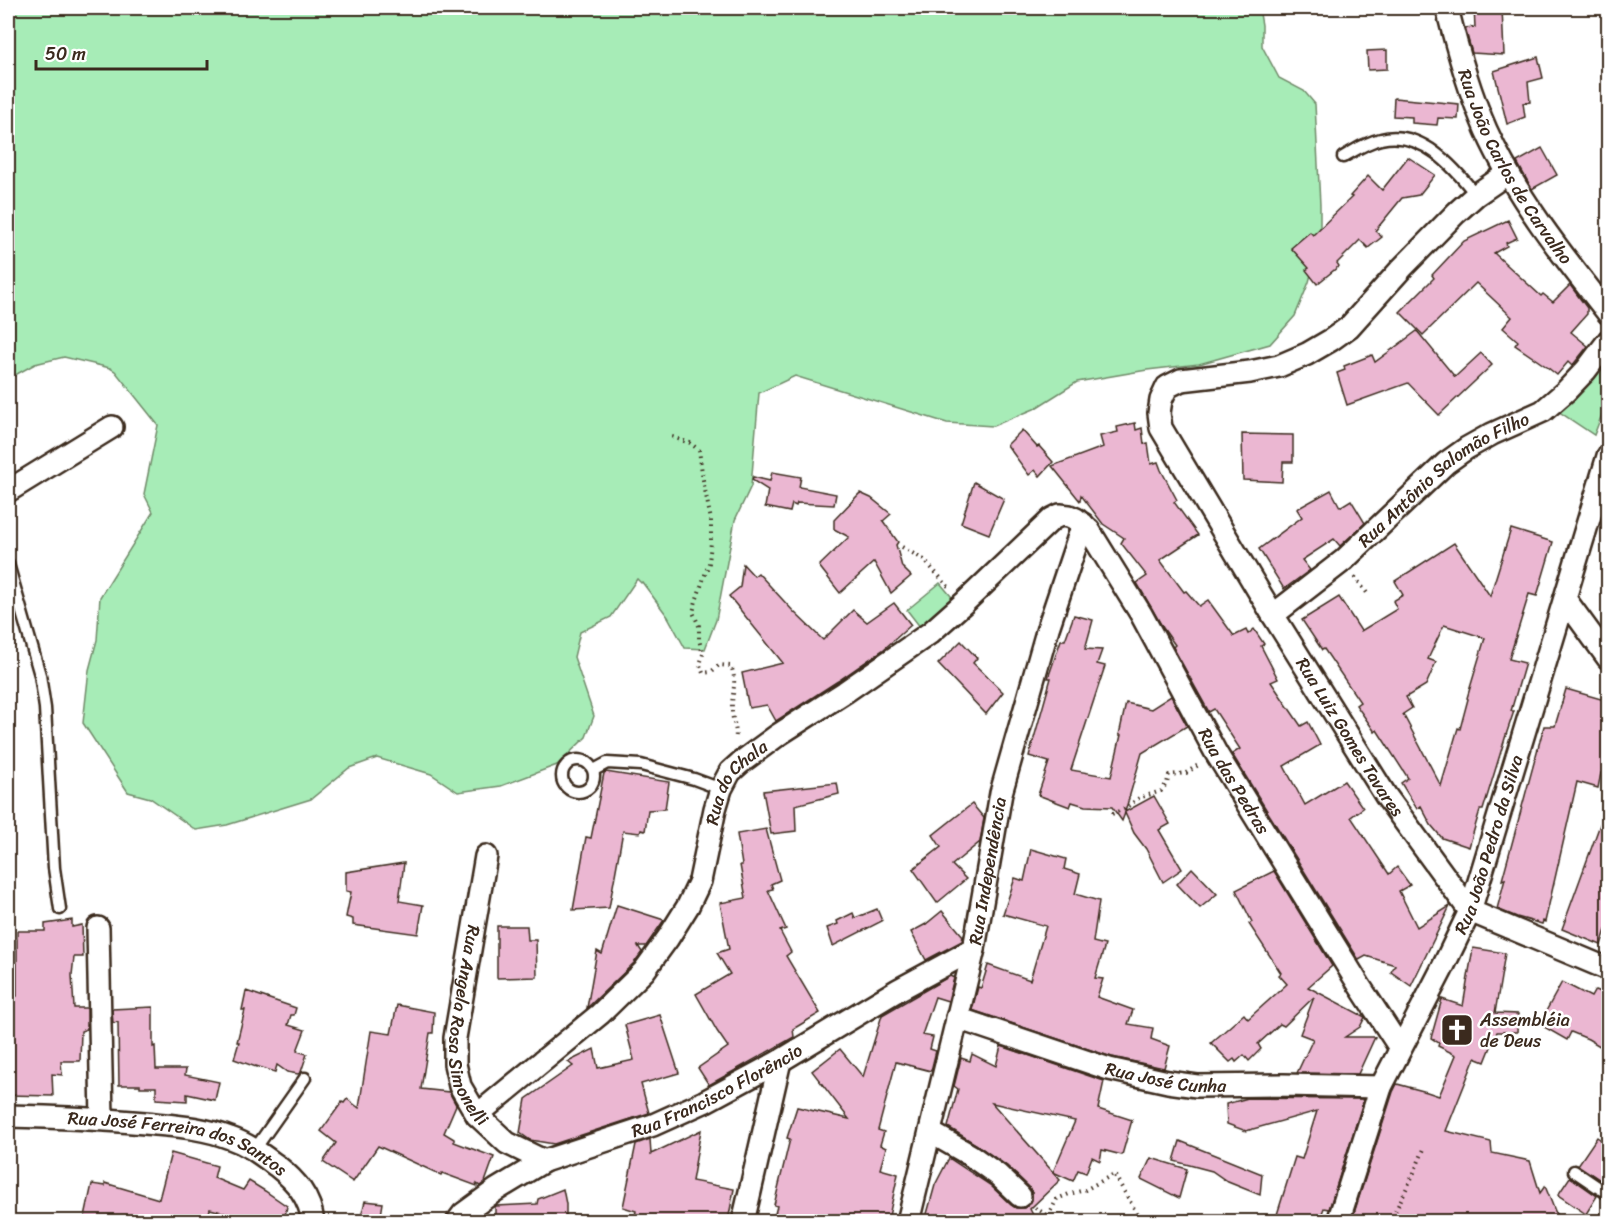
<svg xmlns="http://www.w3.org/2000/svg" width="1616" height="1229" viewBox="0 0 1616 1229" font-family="Sriracha,sans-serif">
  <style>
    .green { fill: #a7ecb7; stroke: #718b6a; stroke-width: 1.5 }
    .building { fill: #ebb7d2; stroke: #3b2a1e; stroke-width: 1.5; fill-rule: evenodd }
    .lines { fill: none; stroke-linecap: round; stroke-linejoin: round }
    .lane-casing { stroke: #3b2a1e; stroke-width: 15 }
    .street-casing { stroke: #3b2a1e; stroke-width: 26 }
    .path { stroke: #3b2a1e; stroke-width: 4; stroke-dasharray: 1.5 4.5; stroke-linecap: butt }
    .lane { stroke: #fff; stroke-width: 10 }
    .street { stroke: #fff; stroke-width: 21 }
    .labels { text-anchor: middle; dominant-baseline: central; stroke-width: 5; stroke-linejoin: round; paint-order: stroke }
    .street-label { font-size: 18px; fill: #3b2a1e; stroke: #fff }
    .poi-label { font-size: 18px; fill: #3b2a1e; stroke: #fff; text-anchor: start }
  </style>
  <rect width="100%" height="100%" fill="#fff"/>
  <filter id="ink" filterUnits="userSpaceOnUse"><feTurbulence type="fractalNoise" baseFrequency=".0167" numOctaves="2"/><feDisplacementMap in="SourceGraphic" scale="12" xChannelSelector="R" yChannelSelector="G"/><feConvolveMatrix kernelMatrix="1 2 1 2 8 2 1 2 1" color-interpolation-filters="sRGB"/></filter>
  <g filter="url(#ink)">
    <!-- green -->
    <g class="green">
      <polygon points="8,8 1259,8 1262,25 1262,46 1279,78 1304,91 1315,104 1320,205 1320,241 1309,282 1295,316 1270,344 1199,364 1147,370 1077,382 1034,409 993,426 947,423 795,376 759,393 751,486 735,520 716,620 705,649 685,648 668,617 642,582 641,583 637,579 611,617 580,632 574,657 594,716 586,737 557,765 501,786 458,792 431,774 377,758 349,768 311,799 227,825 196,830 150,798 128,792 83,723 89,670 97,640 100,597 153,512 144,494 158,425 115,371 110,368 64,357 35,364 8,379"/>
      <polygon points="1608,352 1608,399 1594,435 1558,411"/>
      <polygon points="940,583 956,602 924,632 907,610"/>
    </g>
    <!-- building -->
    <g class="building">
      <polygon points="1474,8 1502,8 1504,55 1472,53 1465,28 1475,27"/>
      <polygon points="1387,50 1387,69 1368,70 1367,51"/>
      <polygon points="1538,57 1543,78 1528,82 1530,102 1523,103 1525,117 1507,124 1494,71"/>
      <polygon points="1394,98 1459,104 1458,119 1438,118 1437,125 1412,123 1412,117 1393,116"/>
      <polygon points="1542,148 1557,175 1532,189 1517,162"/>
      <polygon points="1408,157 1435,175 1419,195 1402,198 1375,231 1382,237 1368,248 1360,240 1337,263 1339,266 1317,284 1306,270 1309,268 1291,248 1310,232 1313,235 1352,197 1350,196 1368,176 1382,190"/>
      <polygon points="1508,220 1517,238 1506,243 1507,246 1494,253 1541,296 1543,294 1553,302 1570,285 1587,308 1587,314 1571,332 1588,346 1572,366 1568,362 1557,375 1547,367 1515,345 1518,341 1503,328 1512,317 1476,283 1423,335 1400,312 1434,278 1432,275 1464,241"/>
      <polygon points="1417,331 1455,377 1481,353 1492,365 1439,415 1408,383 1347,405 1337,373 1345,370 1344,366 1372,355 1375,362"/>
      <polygon points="1135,423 1136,430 1142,428 1144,444 1148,443 1151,464 1158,462 1161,470 1177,500 1174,502 1198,535 1160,560 1184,592 1186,591 1199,606 1208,600 1234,636 1246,630 1248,634 1254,629 1264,644 1261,646 1278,679 1271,682 1301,726 1308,722 1320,745 1284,766 1305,805 1344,781 1363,808 1351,817 1389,874 1397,867 1410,885 1399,891 1417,927 1450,906 1411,986 1391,972 1395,965 1366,956 1359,960 1232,754 1240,749 1214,709 1209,712 1173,647 1175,645 1163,628 1137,583 1147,576 1121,543 1124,538 1103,524 1081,495 1080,501 1052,466 1103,447 1100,436 1118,432 1117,427"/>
      <polygon points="1022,430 1037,447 1039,446 1053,462 1040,476 1035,470 1029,475 1007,445"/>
      <polygon points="1242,434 1293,435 1293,462 1283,462 1282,482 1243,480"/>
      <polygon points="772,472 801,477 799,487 836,494 834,505 797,503 796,506 792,504 790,512 765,507 768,490 752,480 753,477 770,481"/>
      <polygon points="974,482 1004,499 989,534 961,523"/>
      <polygon points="1331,490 1340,507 1351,500 1365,523 1340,546 1334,539 1302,560 1310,570 1284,589 1259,549 1302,517 1297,509"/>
      <polygon points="860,493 871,498 891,514 883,521 898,542 896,545 902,567 911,576 891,593 874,562 840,593 819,566 849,537 834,529 834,520"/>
      <path d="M 1511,529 L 1553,542 L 1537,596 L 1529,594 L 1509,659 L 1525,663 L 1511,711 L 1514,711 L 1506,735 L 1483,810 L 1480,810 L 1469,847 L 1442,838 L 1431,825 L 1421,806 L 1417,809 L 1401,783 L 1408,778 L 1377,730 L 1375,732 L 1356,705 L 1360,702 L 1324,649 L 1322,650 L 1302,620 L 1339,597 L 1361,631 L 1397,609 L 1393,601 L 1403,595 L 1395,581 L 1454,543 L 1490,596 ZM 1444,625 L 1485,638 L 1467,698 L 1468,699 L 1460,729 L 1458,728 L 1441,786 L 1403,714 L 1412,708 L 1406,697 L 1426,685 L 1436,662 L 1428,659 Z"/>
      <polygon points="743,564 754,576 758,573 794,612 823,640 853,610 867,622 894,603 911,625 884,649 838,681 776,721 767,705 749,708 742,673 783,663 729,596 740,587"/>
      <polygon points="1074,615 1093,620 1085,649 1102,650 1097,664 1105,666 1071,770 1111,777 1121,735 1119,735 1126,703 1151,709 1171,696 1187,726 1142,753 1125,812 1154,796 1170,824 1159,830 1182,869 1163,882 1146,849 1134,833 1125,813 1122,821 1112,807 1085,806 1072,802 1070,807 1038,795 1049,762 1029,756 1051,678 1048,678 1061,640 1065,640"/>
      <polygon points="961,641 977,658 973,663 1003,692 986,714 938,664"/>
      <polygon points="1566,689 1608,701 1608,773 1601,773 1598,788 1577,782 1545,922 1543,921 1542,924 1517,917 1497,909 1505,879 1502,880 1544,726 1555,726"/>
      <polygon points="606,772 669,782 665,809 648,810 645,831 641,830 640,833 623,831 609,908 573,910 586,837 591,838 604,773"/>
      <polygon points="837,783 839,794 795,805 796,831 771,834 763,791"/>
      <polygon points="972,804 984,818 980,842 952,865 966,879 937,903 913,869 941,847 933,835"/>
      <polygon points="1606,808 1608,808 1608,924 1601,945 1562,929"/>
      <polygon points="766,829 780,880 771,884 773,889 768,890 786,929 780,931 791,952 786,956 820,1013 793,1029 794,1037 709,1085 698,1068 728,1047 717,1031 696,994 730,974 717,953 729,949 720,903 746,898 740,865 742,865 737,834"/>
      <polygon points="1031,849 1066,859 1064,869 1080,874 1075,894 1099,901 1093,942 1105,945 1095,978 1103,979 1097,997 1133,1010 1128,1024 1153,1028 1151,1039 1170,1046 1164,1068 1112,1057 972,1010 978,987 981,988 988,965 1030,980 1046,926 1003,914 1015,878 1024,881"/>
      <polygon points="404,863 399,901 423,905 418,934 353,925 353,919 346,917 351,892 346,891 346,872"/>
      <polygon points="1192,868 1217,894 1200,908 1177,884"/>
      <polygon points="1274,871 1332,966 1308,987 1365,1017 1360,1027 1345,1037 1375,1037 1358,1074 1297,1073 1313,1039 1300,1034 1314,997 1284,1026 1280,1024 1258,1044 1261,1049 1249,1061 1244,1055 1236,1062 1234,1059 1230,1062 1211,1043 1244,1014 1248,1019 1287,984 1279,975 1281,973 1249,924 1252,922 1236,890"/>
      <polygon points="617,905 664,920 646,946 638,946 642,952 634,963 587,1008 597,951 602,954"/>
      <polygon points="877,909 882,921 833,946 827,928 838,924 837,921 853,913 855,918"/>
      <polygon points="942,911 963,936 962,941 926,960 911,932 926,924"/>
      <polygon points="72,920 72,927 82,925 83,957 74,957 72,975 74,1008 87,1008 87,1029 81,1031 80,1061 61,1061 62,1075 52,1074 53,1096 8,1095 8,996 17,996 17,931 45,931 45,924"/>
      <polygon points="497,926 527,926 528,940 536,940 537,977 497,978"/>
      <polygon points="1473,948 1505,953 1495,1013 1518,1014 1517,1032 1497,1032 1485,1062 1475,1058 1446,1131 1491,1142 1492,1153 1530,1161 1540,1193 1545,1186 1559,1221 1375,1221 1353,1216 1393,1092 1397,1084 1427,1092 1439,1096 1456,1055 1438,1046 1439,1043 1431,1038 1442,999 1463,1006"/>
      <polygon points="950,976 954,978 948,1001 935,997 922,1035 933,1037 930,1049 936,1051 931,1071 896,1062 878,1130 884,1132 880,1145 886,1148 880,1169 898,1174 888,1221 773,1221 777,1206 774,1205 790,1139 787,1138 797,1107 849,1119 812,1071 840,1049 863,1077 882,1015"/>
      <polygon points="1562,982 1591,997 1595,990 1608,995 1608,1051 1588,1039 1571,1032 1567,1040 1539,1024"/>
      <polygon points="246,991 296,1008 294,1015 291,1015 288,1025 305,1030 297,1051 307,1054 301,1072 298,1074 287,1072 277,1065 275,1072 256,1066 256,1067 234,1059 239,1042 237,1042 245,1010 242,1010"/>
      <polygon points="397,1005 434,1012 433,1033 430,1033 421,1089 449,1092 456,1105 444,1133 454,1139 454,1142 494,1157 485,1182 480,1186 477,1184 477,1186 442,1173 441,1175 378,1146 353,1182 323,1162 336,1143 321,1131 342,1102 344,1103 347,1099 359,1108 371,1031 391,1034"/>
      <polygon points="153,1007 153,1047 155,1046 156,1069 186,1069 185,1075 219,1082 215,1100 187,1094 187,1101 156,1099 156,1087 140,1087 140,1085 119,1085 118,1022 113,1023 112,1009"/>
      <polygon points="660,1015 679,1073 641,1084 649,1113 554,1144 530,1140 520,1133 526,1099 573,1066 568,1062 594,1049 598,1068 634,1060 625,1025"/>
      <polygon points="1001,1046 1104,1081 1098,1109 1132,1120 1122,1155 1102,1150 1100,1161 1092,1157 1086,1173 1078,1170 1073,1181 1053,1172 1075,1121 992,1103 1060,1180 1030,1209 1036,1221 925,1221 935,1185 949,1158 990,1185 1011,1205 1016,1208 1024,1208 1030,1204 1032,1200 1032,1193 1029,1187 1007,1166 977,1145 948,1127 958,1089 954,1086 961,1058 970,1061 972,1054 996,1066"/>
      <polygon points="1248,1098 1364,1099 1329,1209 1324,1208 1319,1221 1275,1221 1295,1157 1302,1159 1317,1111 1246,1131 1227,1124 1226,1104"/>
      <polygon points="701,1130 692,1181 734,1189 728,1221 634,1221 636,1211 623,1207 636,1144 650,1139 651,1154"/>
      <polygon points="1597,1137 1608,1145 1608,1177 1605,1183 1578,1165"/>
      <polygon points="1180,1141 1262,1174 1260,1195 1228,1182 1212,1171 1174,1161"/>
      <polygon points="171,1153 217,1166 214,1178 243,1190 249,1181 265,1191 287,1206 284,1221 257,1221 210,1209 207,1221 84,1221 92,1184 105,1186 105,1183 159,1199"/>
      <polygon points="1151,1158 1187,1169 1179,1198 1141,1179"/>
      <polygon points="1570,1177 1597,1196 1586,1214 1558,1195"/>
      <polygon points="563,1189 566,1204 566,1221 495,1221 495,1207 496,1206 537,1204 538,1199"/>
      <polygon points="365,1201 383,1203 380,1221 360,1221"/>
    </g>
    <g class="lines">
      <!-- lane casing -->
      <g class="lane-casing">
        <g id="lane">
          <path d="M 1343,157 C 1355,150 1367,142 1381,139 C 1421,129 1454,167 1476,195"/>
          <polyline points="8,564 40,675 45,708 54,868 60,909"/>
          <circle cx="578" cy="776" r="16"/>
          <polyline points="594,770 607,763 641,765 694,779 721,789"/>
          <polyline points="255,1149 305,1078"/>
          <polyline points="1574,1171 1608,1194"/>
        </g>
      </g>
      <!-- street casing -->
      <g class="street-casing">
        <g id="street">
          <path id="s1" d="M 1447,8 C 1457,49 1469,91 1486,130 C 1516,197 1563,256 1608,313"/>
          <path id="s2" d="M 1508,173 L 1476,195 L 1456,213 L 1402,268 L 1349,327 L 1331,340 L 1307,354 L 1279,366 L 1250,372 L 1181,380 L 1167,387 L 1161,400 L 1159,413 L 1161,428 L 1273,615 L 1386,796 L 1470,911 L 1608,969"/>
          <polyline points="8,491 112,427"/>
          <polyline points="1565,599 1608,658"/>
          <path id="s3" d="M 1273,615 L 1344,560 L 1446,463 L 1467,448 L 1492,434 L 1543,411 L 1566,391 L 1586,370 L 1608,341"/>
          <path id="s4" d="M 486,856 L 455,1038 L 455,1064 L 460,1086 L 477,1115 L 507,1143 L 544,1161"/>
          <polyline points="98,928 102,1119"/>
          <path id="s5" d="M 957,1018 L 1109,1069 L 1168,1082 L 1197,1086 L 1283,1085 L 1381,1087"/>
          <path id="s6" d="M 477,1115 L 600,1014 L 644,971 L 668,938 L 688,906 L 700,881 L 715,809 L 721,789 L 730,772 L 740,763 L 778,735 L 845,692 L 930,633 L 965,602 L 1052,519 L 1060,515 L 1069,516 L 1076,519 L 1089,530 L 1141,614 L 1216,753 L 1359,985 L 1400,1048"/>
          <path id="s7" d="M 8,1116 C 53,1117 99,1119 145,1123 C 174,1126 202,1127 230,1138 C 248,1144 262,1155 277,1166 C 296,1181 310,1197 313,1222"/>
          <polyline points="930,1132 970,1155 998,1175 1020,1196"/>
          <path id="s8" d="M 457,1222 L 463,1214 L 496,1190 L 544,1161 L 653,1125 L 704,1102 L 780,1061 L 898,990 L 974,949"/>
          <polyline points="743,1222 780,1061"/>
          <path id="s9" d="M 908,1222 L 974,949 L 1001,793 L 1048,628 L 1083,524"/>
          <path id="s10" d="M 1338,1222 L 1381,1087 L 1441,971 L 1470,911 L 1608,456"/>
        </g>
      </g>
      <!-- path -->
      <g class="path">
        <path d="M 672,437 L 690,443 L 699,450 L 703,480 L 711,520 L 711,542 L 709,563 L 696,601 L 693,612 L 699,626 L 699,640 L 703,654 L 700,665 L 703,673 L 711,672 L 719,665 L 731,666 C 738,683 731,694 732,711 C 732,721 738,729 735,740"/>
        <polyline points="902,547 923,559 949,587"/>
        <polyline points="1355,577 1367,593"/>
        <polyline points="1112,814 1124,809 1139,798 1161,791 1167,783 1169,775 1186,773 1200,764"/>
        <polyline points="1035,1208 1059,1222"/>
        <polyline points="1048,1216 1057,1199 1069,1194 1085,1190 1114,1174 1142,1222"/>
        <polyline points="1390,1222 1413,1175 1424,1149"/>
        <polyline points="1449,1222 1450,1213"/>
      </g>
      <!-- lane -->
      <use href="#lane" class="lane"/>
      <!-- street -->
      <use href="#street" class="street"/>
    </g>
  </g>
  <!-- icons -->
  <defs>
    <g id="church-square" transform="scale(1.725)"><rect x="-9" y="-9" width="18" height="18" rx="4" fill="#3b2a1e" stroke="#fff"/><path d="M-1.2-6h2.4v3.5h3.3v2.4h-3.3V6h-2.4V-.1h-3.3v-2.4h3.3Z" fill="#fff"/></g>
  </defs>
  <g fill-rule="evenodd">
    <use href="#church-square" x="1457" y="1030"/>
  </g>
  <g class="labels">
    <!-- street labels -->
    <g class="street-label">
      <text stroke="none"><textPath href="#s1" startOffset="174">Rua João Carlos de Carvalho</textPath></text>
      <text stroke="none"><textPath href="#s3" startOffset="219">Rua Antônio Salomão Filho</textPath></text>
      <text stroke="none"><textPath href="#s2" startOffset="822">Rua Luiz Gomes Tavares</textPath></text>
      <text stroke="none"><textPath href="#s6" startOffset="1184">Rua das Pedras</textPath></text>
      <text stroke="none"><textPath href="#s6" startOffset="435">Rua do Chala</textPath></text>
      <text stroke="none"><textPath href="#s10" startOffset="408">Rua João Pedro da Silva</textPath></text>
      <text stroke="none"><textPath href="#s9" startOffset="360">Rua Independência</textPath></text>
      <text stroke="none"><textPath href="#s4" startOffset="174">Rua Angela Rosa Simonelli</textPath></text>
      <text stroke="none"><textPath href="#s5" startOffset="218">Rua José Cunha</textPath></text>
      <text stroke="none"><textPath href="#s8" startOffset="294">Rua Francisco Florêncio</textPath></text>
      <text stroke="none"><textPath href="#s7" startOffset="174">Rua José Ferreira dos Santos</textPath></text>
    </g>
    <!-- poi labels -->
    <g class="poi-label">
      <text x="1480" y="1020">Assembléia<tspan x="1480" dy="21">de Deus</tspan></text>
    </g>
  </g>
  <!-- margin -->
  <rect width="1616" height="1229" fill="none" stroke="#fff" stroke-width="30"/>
  <rect x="15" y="15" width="1586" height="1199" fill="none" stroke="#3b2a1e" stroke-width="2" filter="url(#ink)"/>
  <!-- scale -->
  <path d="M36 60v9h171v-9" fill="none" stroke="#3b2a1e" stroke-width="3"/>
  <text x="45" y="60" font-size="18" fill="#3b2a1e" stroke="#ffffff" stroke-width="4.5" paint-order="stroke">50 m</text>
</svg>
